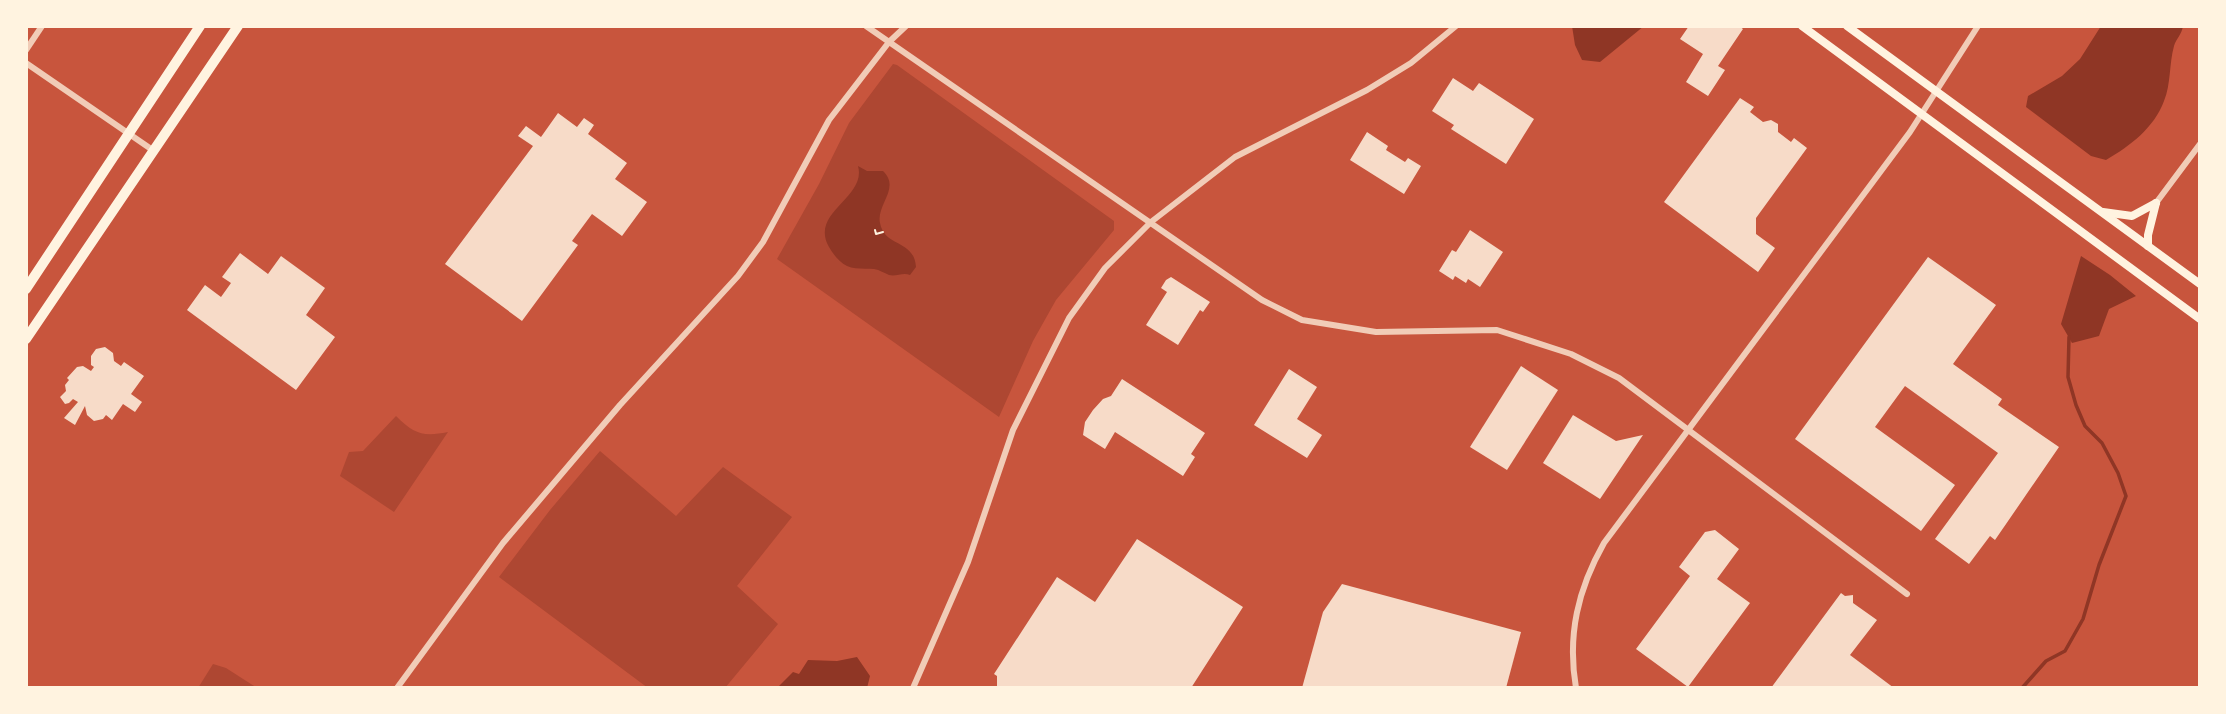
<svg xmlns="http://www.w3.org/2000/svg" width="2226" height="714" viewBox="0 0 2226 714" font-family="'PT Sans',sans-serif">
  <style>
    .green { fill: #ae4732 }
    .water { fill: #8f3625 }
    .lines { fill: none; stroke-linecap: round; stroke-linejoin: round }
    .stream { stroke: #8f3625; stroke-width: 3.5 }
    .building { fill: #f7dbc8 }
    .path { stroke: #fff3e0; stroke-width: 2 }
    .minor { stroke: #f1ccb7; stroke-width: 6 }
    .secondary { stroke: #fff3e0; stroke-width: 8 }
    .primary { stroke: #fff3e0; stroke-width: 10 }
  </style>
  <rect width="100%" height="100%" fill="#c8553d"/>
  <!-- green -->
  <g class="green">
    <polygon points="893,64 897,65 1114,221 1114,230 1056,300 1033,341 999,417 777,259 819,184 849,123"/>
    <path d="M 396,416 C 414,434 423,437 448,432 L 394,512 L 340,476 L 349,452 L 363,451 Z"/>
    <polygon points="600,451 676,516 723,467 792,517 737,586 778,624 725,688 648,688 499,577 550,510"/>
    <polygon points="213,664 226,668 257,688 198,688"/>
  </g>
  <!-- water -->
  <g class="water">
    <polygon points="1572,26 1644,26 1600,62 1582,60 1575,45"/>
    <path d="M 2101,26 L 2183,26 C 2182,34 2176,39 2174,46 C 2169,64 2171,84 2164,101 C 2154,128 2130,146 2106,160 L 2091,156 L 2026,107 L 2028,96 L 2062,76 L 2080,59 Z"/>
    <path d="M 858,166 L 867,171 L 883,171 C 901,188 876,205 880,223 C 885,248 914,239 916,267 L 910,275 C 903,272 896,277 889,275 C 884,273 880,270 874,269 C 865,268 855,270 847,266 C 839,262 833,254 829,247 C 809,212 867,198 858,166 Z"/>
    <polygon points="2081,256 2110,275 2136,296 2109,309 2099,336 2072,343 2061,324"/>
    <polygon points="857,657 870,676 867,688 777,688 793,672 799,674 808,660 837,661"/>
  </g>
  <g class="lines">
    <!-- stream -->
    <polyline class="stream" points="2022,688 2046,661 2065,651 2083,619 2099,565 2126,496 2118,473 2102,443 2085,426 2076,405 2068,377 2069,337"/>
  </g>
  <!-- building -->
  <g class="building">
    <polygon points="1689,26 1739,26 1743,29 1718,66 1725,70 1708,96 1686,82 1703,54 1680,39"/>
    <polygon points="1453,78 1473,91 1479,83 1534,119 1506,164 1451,129 1454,125 1432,111"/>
    <polygon points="1740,98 1754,107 1750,112 1763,122 1771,120 1778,124 1778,132 1791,142 1794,138 1807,148 1756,218 1756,234 1775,248 1758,272 1664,202"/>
    <polygon points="558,113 577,127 584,118 594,125 588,134 627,163 615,179 647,202 622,236 592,214 572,241 578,245 522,321 445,264 533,146 518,136 526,126 541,137"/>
    <polygon points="1367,132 1388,146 1386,150 1405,162 1408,158 1421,166 1404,194 1350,160"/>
    <polygon points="1470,230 1503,252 1480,287 1468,279 1466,283 1455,276 1453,280 1439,271 1452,250 1456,252"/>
    <polygon points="240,253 268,274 281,256 325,288 306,315 335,337 296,390 187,310 205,285 221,297 231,283 222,277"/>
    <polygon points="1928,257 1996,305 1953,364 2002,399 1998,405 2059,447 1995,540 1990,536 1969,564 1935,539 1998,453 1905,386 1875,427 1955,485 1921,531 1795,439"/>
    <polygon points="1171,277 1210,302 1203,312 1200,310 1178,345 1146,325 1167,292 1161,288 1166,280"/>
    <polygon points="105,347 113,353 114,361 121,366 124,362 144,376 131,394 142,402 135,412 123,404 112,420 106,415 103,419 94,421 87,415 85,406 75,425 64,418 78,402 73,399 69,403 65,404 60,397 66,391 65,385 69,380 67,378 77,367 83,366 91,371 94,367 91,365 91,356 96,349"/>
    <polygon points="1521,366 1558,390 1507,470 1470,447"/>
    <polygon points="1289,369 1317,387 1297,419 1322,435 1307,458 1254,425"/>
    <polygon points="1122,379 1205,433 1191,454 1195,457 1183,476 1115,432 1105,449 1083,435 1085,422 1093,410 1103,399 1111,396"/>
    <polygon points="1573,415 1616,441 1643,435 1600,499 1543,463"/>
    <polygon points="1715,530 1739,549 1717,579 1750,603 1688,687 1636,649 1690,576 1679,567 1705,532"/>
    <polygon points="1137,539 1243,607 1191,688 997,688 997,676 994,674 1057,577 1095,602"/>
    <polygon points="1342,584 1521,632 1506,688 1302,688 1323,612"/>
    <polygon points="1841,593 1845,596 1853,595 1853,603 1877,620 1850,655 1894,688 1771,688"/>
  </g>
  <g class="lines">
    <!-- path -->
    <polyline class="path" points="875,230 876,234 883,232"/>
    <!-- minor -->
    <g class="minor">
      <polyline points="866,26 1262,300 1302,320 1376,332 1497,330 1571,354 1619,378 1907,594"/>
      <polyline points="26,50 42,26"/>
      <polyline points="26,63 154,151"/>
      <polyline points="2156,203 2200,144"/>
      <polyline points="397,688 503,543 620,405 738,276 763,242 829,120 889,42 906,26"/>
      <polyline points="913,688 968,562 1013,430 1069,318 1105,268 1151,222 1235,157 1367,90 1411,63 1456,26"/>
      <path d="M 1576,688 C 1567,635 1578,589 1604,543 L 1910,132 L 1978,26"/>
    </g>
    <!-- secondary -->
    <g class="secondary">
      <polyline points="1802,26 2200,319"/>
      <polyline points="1847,26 2200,284"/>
      <polyline points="2103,212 2132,216 2156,203"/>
      <polyline points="2148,246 2148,235 2156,203"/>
    </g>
    <!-- primary -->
    <g class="primary">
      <polyline points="26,289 200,26"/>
      <polyline points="26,339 238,26"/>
    </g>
  </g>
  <!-- border -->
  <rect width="2226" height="714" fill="none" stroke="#fff3e0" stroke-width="56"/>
</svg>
